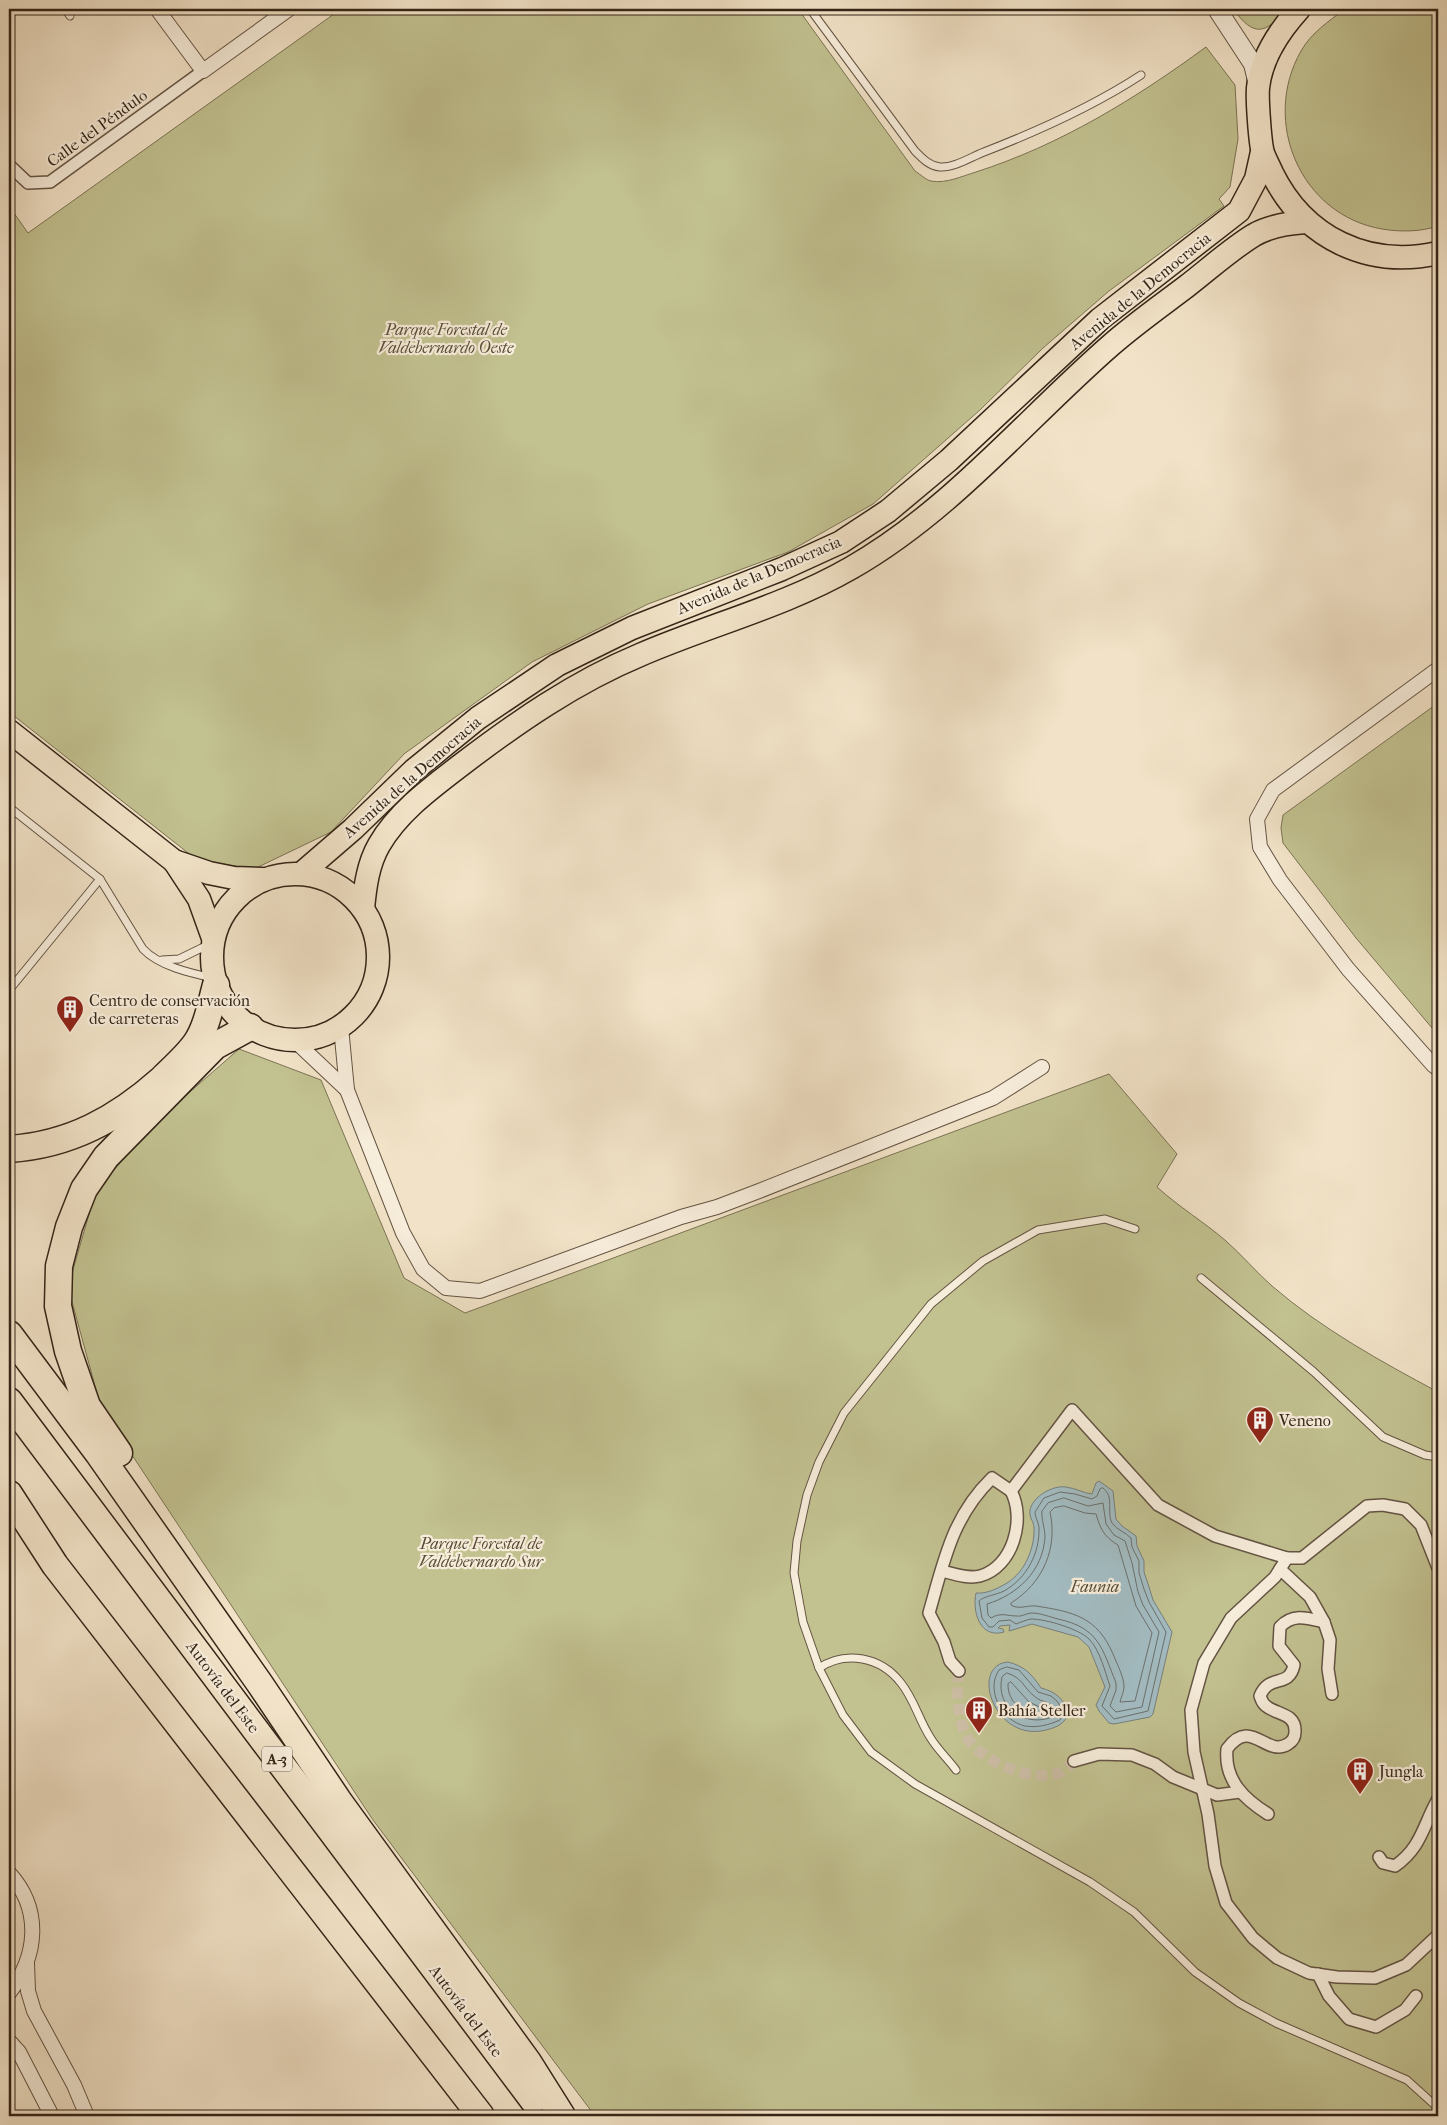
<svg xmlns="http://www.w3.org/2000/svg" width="1447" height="2125" viewBox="0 0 1447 2125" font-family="'IM FELL French Canon',serif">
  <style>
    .green { fill: #c2c190; stroke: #7b7354 }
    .water { fill: #a2bbc1; stroke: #767f7d }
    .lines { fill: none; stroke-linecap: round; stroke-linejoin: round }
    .shore { stroke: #6b706c; stroke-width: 1 }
    .pedestrian-tunnel { stroke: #ccbda5; stroke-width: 11; stroke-dasharray: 11 5.5; stroke-linecap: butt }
    .service-casing { stroke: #645443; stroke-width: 9 }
    .pedestrian-casing { stroke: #645443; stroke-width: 14 }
    .minor-casing { stroke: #645443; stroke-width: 16 }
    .tertiary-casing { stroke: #645443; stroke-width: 20 }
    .primary-casing { stroke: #342517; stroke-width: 25 }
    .motorway-casing { stroke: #342517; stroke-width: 29 }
    .service { stroke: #f7eddb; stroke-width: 7 }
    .pedestrian { stroke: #f7eddb; stroke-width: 11 }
    .minor { stroke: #f7eddb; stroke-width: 14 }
    .tertiary { stroke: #f7eddb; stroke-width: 18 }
    .primary { stroke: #f2e3c8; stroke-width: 22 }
    .motorway { stroke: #f2e3c8; stroke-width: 26 }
    .labels { text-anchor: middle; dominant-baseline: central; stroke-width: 4.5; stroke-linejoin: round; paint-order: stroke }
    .shield { fill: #f7eddb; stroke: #6e6152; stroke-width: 1 }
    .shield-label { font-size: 15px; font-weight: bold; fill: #342517 }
    .street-label { font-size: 16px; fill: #342517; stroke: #f7eddb }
    .park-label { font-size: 16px; font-style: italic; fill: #584c35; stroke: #f7eddb }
    .poi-label { font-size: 16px; fill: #342517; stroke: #f7eddb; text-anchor: start }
  </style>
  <rect width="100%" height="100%" fill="#f2e3c8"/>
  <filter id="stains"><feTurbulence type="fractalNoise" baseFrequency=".004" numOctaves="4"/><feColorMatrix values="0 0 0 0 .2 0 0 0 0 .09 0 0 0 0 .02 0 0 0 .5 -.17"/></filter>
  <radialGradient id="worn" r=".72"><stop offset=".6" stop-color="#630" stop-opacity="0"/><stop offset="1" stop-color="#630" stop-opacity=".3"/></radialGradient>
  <!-- green -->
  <g class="green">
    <path d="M 341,9 L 798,9 L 915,171 C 920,174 926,180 931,181 C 946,184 962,176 976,172 C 1060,145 1135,99 1206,47 L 1235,85 L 1238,139 L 1230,187 L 1219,199 L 1224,206 L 1109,291 L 1043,348 L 980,410 L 873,504 L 788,552 L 648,604 L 532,662 L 404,754 L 331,832 L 254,869 L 197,860 L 9,712 L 9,206 L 28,233 Z"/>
    <path d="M 1233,9 L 1286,9 C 1265,35 1254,37 1233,9 Z"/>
    <path d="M 1345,9 L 1438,9 L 1438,226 C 1420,232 1400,232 1382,229 C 1300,215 1261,121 1301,51 C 1311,33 1329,21 1345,9 Z"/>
    <polygon points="1438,703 1438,1035 1356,938 1283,843 1281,828 1283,815"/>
    <path d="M 239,1049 L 321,1080 L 404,1278 L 465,1313 L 1109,1074 L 1177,1154 L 1157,1187 C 1179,1207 1204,1222 1226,1241 C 1242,1255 1256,1272 1272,1286 C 1322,1329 1380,1361 1438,1392 L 1438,2116 L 595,2116 L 373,1820 L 101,1408 L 68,1287 L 96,1190 L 160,1118 Z"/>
  </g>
  <!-- water -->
  <g class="water">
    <path d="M 1099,1481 L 1113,1491 L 1116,1519 L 1122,1526 L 1136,1536 L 1137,1546 L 1144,1561 L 1144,1572 L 1149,1587 L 1153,1600 L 1172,1632 L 1153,1714 L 1150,1717 L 1114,1724 L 1109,1723 L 1099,1711 L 1096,1705 L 1105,1687 L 1089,1647 L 1078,1637 L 1032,1624 L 1009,1631 L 1010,1625 L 1000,1626 L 998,1628 L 1003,1629 L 1004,1632 C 980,1639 972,1612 976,1593 C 986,1594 997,1589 1007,1583 C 1025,1572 1035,1548 1034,1527 C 1033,1520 1029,1518 1030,1510 C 1033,1496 1053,1485 1066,1487 C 1075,1488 1083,1493 1092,1494 L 1096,1483 Z"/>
    <path d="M 1008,1662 C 1024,1666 1032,1674 1041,1688 C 1057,1692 1062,1699 1070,1712 C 1064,1724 1058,1727 1046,1730 C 994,1743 969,1665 1008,1662 Z"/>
  </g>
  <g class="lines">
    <!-- shore -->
    <g class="shore">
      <path d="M 1103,1488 C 1115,1497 1106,1511 1112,1523 C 1117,1530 1125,1532 1131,1538 L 1132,1547 L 1139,1561 L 1139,1573 L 1144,1589 L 1149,1602 L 1166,1632 L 1148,1711 L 1114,1719 L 1102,1706 L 1110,1686 C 1105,1672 1100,1650 1089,1639 C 1079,1629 1046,1619 1031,1619 C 1026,1620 1021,1622 1016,1624 L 1010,1620 L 999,1621 L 993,1627 L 989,1627 L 982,1618 L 979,1601 C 984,1596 996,1595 1004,1591 C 1027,1578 1040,1553 1039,1527 C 1038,1521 1035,1517 1035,1512 L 1044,1498 L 1060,1492 L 1075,1494 L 1092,1499 L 1097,1496 L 1100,1489 Z"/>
      <path d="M 1064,1498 L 1088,1506 L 1103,1503 L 1106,1524 L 1114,1535 L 1125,1541 L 1132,1563 L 1138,1592 L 1143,1605 L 1159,1632 L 1142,1707 L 1116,1712 L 1110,1706 L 1116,1690 L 1116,1683 C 1102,1648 1099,1628 1058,1619 C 1050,1617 1040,1613 1032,1613 C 1027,1613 1021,1617 1017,1616 C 1007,1616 1001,1612 991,1618 L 988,1615 L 987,1604 C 1017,1595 1043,1571 1045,1537 C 1045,1528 1041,1519 1042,1511 L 1048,1503 Z"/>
      <path d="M 1064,1506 L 1085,1513 L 1096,1514 C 1100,1528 1104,1537 1118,1545 L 1136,1606 L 1152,1633 L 1135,1701 L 1120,1702 C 1121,1697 1124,1692 1124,1687 C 1124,1677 1117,1664 1113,1654 C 1097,1617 1074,1612 1036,1606 C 1027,1605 1019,1610 1011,1605 L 1011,1603 C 1043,1583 1058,1548 1050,1512 L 1054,1508 Z"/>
      <path d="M 1007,1667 L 1019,1670 L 1038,1692 L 1051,1696 L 1057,1701 L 1064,1712 L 1060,1720 C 1049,1725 1037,1728 1025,1726 C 1002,1721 985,1690 999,1670 Z"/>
      <path d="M 1007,1673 C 1023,1678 1023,1687 1034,1696 C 1043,1704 1049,1699 1057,1712 L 1056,1715 C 1029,1730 994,1709 1002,1677 Z"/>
      <path d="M 1011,1682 L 1029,1702 L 1042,1708 L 1042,1711 C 1024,1718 1007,1701 1008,1684 Z"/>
    </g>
    <!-- pedestrian-tunnel -->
    <path class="pedestrian-tunnel" d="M 959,1671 C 957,1691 957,1714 965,1733 C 976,1760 1031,1783 1059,1773 C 1064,1771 1070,1765 1074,1761"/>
    <!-- service casing -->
    <g class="service-casing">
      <g id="service">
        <polyline points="65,9 70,16"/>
        <path d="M 810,9 L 915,151 C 922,158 929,166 940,167 C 954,168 971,157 984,152 C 1038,131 1092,107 1141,75"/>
        <path d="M 9,807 L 100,879 L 143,949 C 159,966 190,973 213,978"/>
        <polyline points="162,960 179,959 212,943"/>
        <polyline points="9,988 10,989 100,879"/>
        <polyline points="1135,1229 1105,1219 1038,1230 983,1261 931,1304 844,1413 819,1462 807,1495 797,1541 794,1573 803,1622 819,1668 843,1715 871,1752 915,1784 1090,1882 1134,1912 1195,1972 1239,2003 1276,2023 1407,2080 1438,2108"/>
        <polyline points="1201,1278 1314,1372 1383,1437 1425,1455 1438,1457"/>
        <path d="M 819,1668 C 846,1650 881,1657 901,1683 C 914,1699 919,1720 930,1737 C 937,1749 948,1759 956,1770"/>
      </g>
    </g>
    <!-- pedestrian casing -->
    <g class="pedestrian-casing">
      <g id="pedestrian">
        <polyline points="9,165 28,183 50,182 203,71"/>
        <polyline points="1287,1558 1275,1577 1231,1618 1204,1663 1191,1710 1194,1752 1208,1814 1215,1866 1226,1903 1253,1938 1277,1958 1309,1973 1337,1977 1375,1978 1406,1965 1438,1935"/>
        <polyline points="1280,1569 1310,1597 1324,1622 1330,1640 1328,1669 1332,1694"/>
        <path d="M 942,1571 C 954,1574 968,1579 980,1576 C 1013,1567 1026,1519 1011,1491"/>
        <path d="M 959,1671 L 950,1661 L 944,1642 L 929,1613 C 944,1561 952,1517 992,1478 L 1011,1491 L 1072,1410 L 1158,1505 L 1215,1536 L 1287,1558 L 1302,1558 L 1367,1506 L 1383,1505 L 1405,1509 L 1421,1525 L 1438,1568"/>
        <polyline points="1074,1761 1099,1754 1132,1755 1155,1764 1173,1777 1217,1795 1240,1792"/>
        <path d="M 1268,1814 C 1244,1799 1224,1780 1227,1749 C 1251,1716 1266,1758 1288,1744 C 1293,1741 1295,1737 1295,1732 C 1296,1713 1277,1715 1266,1706 C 1262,1703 1262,1701 1260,1696 C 1269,1673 1289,1689 1294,1665 L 1279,1646 L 1280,1627 C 1293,1613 1307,1618 1324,1622"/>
        <path d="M 1379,1857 L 1383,1863 L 1395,1866 C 1422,1847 1423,1825 1438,1799"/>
        <polyline points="1318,1974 1329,1996 1349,2019 1376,2027 1405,2010 1416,1996"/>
      </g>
    </g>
    <!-- minor casing -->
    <g class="minor-casing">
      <g id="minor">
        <polyline points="157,9 203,71 289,9"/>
        <polyline points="1438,669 1273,790 1257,819 1260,847 1280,880 1348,969 1433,1065 1438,1069"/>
        <polyline points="341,1027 347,1090 403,1233 423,1269 446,1288 480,1291 681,1217 717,1207 759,1191 993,1098 1042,1067"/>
        <polyline points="295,1041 347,1090"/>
        <path d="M 9,1873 C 42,1909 38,1956 9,1993"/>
        <polyline points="27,1963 28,1991 34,2011 74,2085 87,2116"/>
        <polyline points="9,2041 19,2052 52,2116"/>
      </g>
    </g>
    <!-- tertiary casing -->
    <g class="tertiary-casing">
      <polyline id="tertiary" points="1217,9 1253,64 1258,85"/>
    </g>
    <!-- primary casing -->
    <g class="primary-casing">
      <g id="primary">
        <path d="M 1299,9 C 1280,30 1261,58 1258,88 C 1257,99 1260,143 1263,153 C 1265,159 1269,166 1272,173 C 1304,238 1368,269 1438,253"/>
        <polyline points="9,731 174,861 209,873 234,878 262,879"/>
        <polyline points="174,861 199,899 213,938"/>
        <polyline points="302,873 353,829 414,770 478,718 557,665 632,628 782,569 841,542 888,511 949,460 1100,319 1239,211 1256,179 1262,152"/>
        <circle cx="295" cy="957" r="83"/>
        <path d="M 363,909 C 365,887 368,864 379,845 C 398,812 431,788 461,765 C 516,723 575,682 640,655 C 709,625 785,606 851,568 C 951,511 1025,420 1111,345 C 1135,324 1162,305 1187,286 C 1209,269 1231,249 1254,235 C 1270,226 1289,223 1306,222"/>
      </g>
    </g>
    <!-- motorway casing -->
    <g class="motorway-casing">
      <g id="motorway">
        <path d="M 9,1149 C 70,1145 117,1119 162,1079 C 173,1068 187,1056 196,1043 C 207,1027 211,1003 216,985"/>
        <polyline points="9,1334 98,1453 260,1684 340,1803 528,2062 562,2116"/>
        <polyline points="9,1401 533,2100"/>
        <polyline points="119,1453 87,1406 68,1351 58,1306 59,1266 69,1227 84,1189 106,1157 215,1046 250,1027"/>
        <polyline points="9,1494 55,1565 481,2116"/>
      </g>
    </g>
    <!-- service -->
    <use href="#service" class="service"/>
    <!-- pedestrian -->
    <use href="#pedestrian" class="pedestrian"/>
    <!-- minor -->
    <use href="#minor" class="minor"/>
    <!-- tertiary -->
    <use href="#tertiary" class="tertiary"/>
    <!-- primary -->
    <use href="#primary" class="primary"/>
    <!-- motorway -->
    <use href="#motorway" class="motorway"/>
  </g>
  <!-- icons -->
  <defs>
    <g id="building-pin" transform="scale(1.4375)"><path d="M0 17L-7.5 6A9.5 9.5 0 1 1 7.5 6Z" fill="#8f2418" stroke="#f7eddb"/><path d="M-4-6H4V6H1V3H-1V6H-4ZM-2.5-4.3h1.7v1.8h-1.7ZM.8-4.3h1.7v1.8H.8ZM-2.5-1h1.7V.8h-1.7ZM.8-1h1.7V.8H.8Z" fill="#fff"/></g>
  </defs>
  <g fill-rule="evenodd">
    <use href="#building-pin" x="70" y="1009"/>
    <use href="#building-pin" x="1260" y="1420"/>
    <use href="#building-pin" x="979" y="1710"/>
    <use href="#building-pin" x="1360" y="1771"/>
  </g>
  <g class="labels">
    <!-- shield labels -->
    <rect class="shield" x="262" y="1746.5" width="30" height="25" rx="4"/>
    <g class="shield-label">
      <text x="277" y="1759">A-3</text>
    </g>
    <!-- street labels -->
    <g class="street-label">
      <text transform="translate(97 128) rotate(-36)">Calle del Péndulo</text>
      <text transform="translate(1140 291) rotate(-39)">Avenida de la Democracia</text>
      <text transform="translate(759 575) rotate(-23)">Avenida de la Democracia</text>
      <text transform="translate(412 777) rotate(-41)">Avenida de la Democracia</text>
      <text transform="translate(223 1687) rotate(53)">Autovía del Este</text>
      <text transform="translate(466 2011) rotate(53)">Autovía del Este</text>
    </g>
    <!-- park labels -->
    <g class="park-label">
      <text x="446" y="329">Parque Forestal de<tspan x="446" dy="18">Valdebernardo Oeste</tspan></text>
      <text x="481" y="1543">Parque Forestal de<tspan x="481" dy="18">Valdebernardo Sur</tspan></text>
      <text x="1095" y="1586">Faunia</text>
    </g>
    <!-- poi labels -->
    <g class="poi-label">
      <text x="89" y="1000">Centro de conservación<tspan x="89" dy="18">de carreteras</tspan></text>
      <text x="1279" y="1420">Veneno</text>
      <text x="998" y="1710">Bahía Steller</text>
      <text x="1379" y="1771">Jungla</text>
    </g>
  </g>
  <!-- margin -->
  <rect width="1447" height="2125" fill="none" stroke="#f2e3c8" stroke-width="30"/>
  <rect x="10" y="10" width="1427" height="2105" fill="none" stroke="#342517" stroke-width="2.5"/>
  <rect x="15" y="15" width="1417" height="2095" fill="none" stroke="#342517"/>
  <rect width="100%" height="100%" filter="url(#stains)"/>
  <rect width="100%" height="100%" fill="url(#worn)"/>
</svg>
